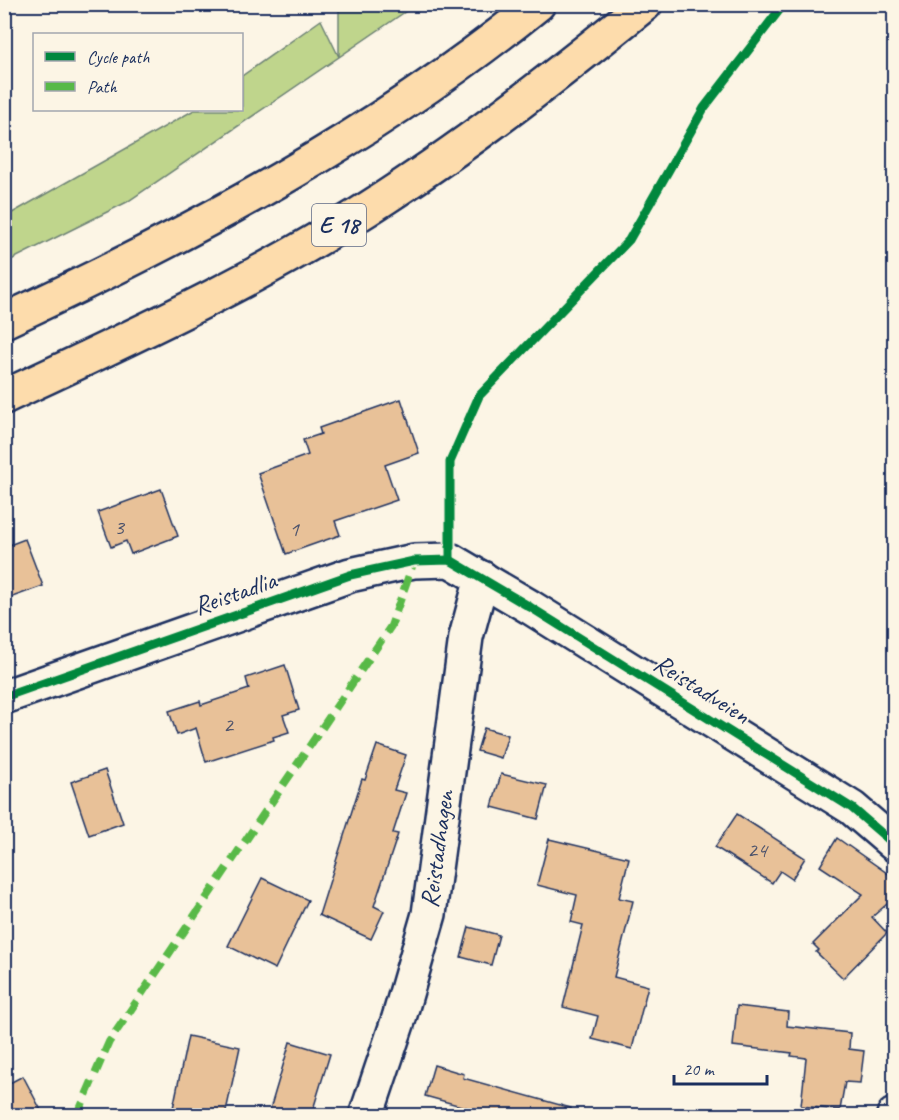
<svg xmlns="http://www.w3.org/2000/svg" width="899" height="1120" viewBox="0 0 899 1120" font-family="Caveat,sans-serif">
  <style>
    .green { fill: #bfd58c; stroke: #6d8275; stroke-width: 1.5 }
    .building { fill: #e8c198; stroke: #1b2f5e; stroke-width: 1.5 }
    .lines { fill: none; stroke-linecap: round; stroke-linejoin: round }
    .minor-casing { stroke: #1b2f5e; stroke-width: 38 }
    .highway-casing { stroke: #1b2f5e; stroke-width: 38 }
    .minor { stroke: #fcf5e5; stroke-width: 33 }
    .highway { stroke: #fddcac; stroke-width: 33 }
    .quiet { stroke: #58b947; stroke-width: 8; stroke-dasharray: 15 8; stroke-linecap: butt }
    .cycleway-casing { stroke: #fcf5e5; stroke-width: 13 }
    .cycleway { stroke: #00873e; stroke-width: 9 }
    .labels { text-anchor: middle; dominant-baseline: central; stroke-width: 4.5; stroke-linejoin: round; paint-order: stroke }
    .number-label { font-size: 22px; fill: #4e546c }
    .shield { fill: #fcf5e5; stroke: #5e6a86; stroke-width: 1.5 }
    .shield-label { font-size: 24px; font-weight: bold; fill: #1b2f5e }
    .street-label { font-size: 26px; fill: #1b2f5e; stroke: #fcf5e5 }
  </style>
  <rect width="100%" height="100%" fill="#fcf5e5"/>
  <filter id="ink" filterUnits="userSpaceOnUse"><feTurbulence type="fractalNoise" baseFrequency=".0167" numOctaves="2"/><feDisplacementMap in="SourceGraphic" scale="12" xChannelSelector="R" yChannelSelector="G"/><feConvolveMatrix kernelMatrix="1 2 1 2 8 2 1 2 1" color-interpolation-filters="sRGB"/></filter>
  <g filter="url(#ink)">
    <!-- green -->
    <polygon class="green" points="339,5 415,5 127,202 5,263 5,217 194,110 242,110 242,76 321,20 339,57"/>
    <!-- building -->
    <g class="building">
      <polygon points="401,399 419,453 385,465 397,500 335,521 340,535 286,554 258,473 308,455 303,440 321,434 319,428"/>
      <polygon points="161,489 178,536 131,554 126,541 111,547 98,512"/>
      <polygon points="25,539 43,586 4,600 4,547"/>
      <polygon points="285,665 299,710 283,715 289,732 273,737 274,740 206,762 196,728 177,735 169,711 200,701 201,705 249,689 246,678"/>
      <polygon points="484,728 508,735 501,758 477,751"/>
      <polygon points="377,745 406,755 394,790 406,793 393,833 398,834 374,906 384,911 371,939 319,915 362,779 365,780"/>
      <polygon points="105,770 123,823 89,835 71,782"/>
      <polygon points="501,774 547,785 538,819 492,807"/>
      <polygon points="737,814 805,858 792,879 780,871 772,883 715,847"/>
      <polygon points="837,838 894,878 894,898 872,917 887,933 843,978 816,952 819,950 813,944 863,894 820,866"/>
      <polygon points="549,839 629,858 619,898 633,901 614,977 648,986 632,1049 592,1039 598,1016 563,1007 583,925 571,922 577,895 537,885"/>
      <polygon points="262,878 308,900 275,969 228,946"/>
      <polygon points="469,927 499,935 491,965 461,957"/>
      <polygon points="737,1006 788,1012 787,1026 850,1033 849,1049 864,1051 860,1083 845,1082 840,1110 801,1106 806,1058 791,1056 792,1053 733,1046"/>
      <polygon points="188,1036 240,1047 225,1116 186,1116 172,1113"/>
      <polygon points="290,1042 330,1054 311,1116 268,1116"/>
      <polygon points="434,1065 464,1074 463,1078 571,1108 570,1116 497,1116 425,1096"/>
      <polygon points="23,1076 44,1116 4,1116 4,1086"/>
    </g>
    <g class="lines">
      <!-- minor casing -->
      <g class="minor-casing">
        <g id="minor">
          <polyline points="4,697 350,575 414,561 450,560 530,607 852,808 894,844"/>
          <polyline points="366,1116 399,1018 429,914 466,637 482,578"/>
          <polyline points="894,1116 894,1115"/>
        </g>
      </g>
      <!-- highway casing -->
      <g class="highway-casing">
        <g id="highway">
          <path d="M 4,321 C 191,234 377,135 538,4"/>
          <path d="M 4,397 C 134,336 266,276 386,197 C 477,138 561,72 645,4"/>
        </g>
      </g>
      <!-- minor -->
      <use href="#minor" class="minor"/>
      <!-- highway -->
      <use href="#highway" class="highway"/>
      <!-- quiet -->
      <polyline class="quiet" points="77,1116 109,1042 391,626 414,561"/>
      <!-- cycleway casing -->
      <g class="cycleway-casing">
        <g id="cycleway">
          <polyline points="450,560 450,462 479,396 629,240 704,108 784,4"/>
          <polyline points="4,697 350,575 414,561 450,560 530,607 852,808 894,844"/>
        </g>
      </g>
      <!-- cycleway -->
      <use href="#cycleway" class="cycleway"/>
    </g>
  </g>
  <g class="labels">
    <!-- number labels -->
    <g class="number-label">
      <text x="119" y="527">3</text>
      <text x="294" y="529">1</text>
      <text x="228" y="725">2</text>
      <text x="757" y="850">24</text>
    </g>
    <!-- shield labels -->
    <rect class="shield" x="312" y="204" width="54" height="42" rx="4.5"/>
    <g class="shield-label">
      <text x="339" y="225">E 18</text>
    </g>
    <!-- street labels -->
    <g class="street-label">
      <text transform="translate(235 593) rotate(-19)">Reistadlia</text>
      <text transform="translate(702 689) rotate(32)">Reistadveien</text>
      <text transform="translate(437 849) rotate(-82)">Reistadhagen</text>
    </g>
  </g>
  <!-- margin -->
  <rect width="899" height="1120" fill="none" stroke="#fcf5e5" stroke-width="24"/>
  <rect x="12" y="12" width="875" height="1096" fill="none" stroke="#1b2f5e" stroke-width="2" filter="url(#ink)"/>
  <!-- legend -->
  <rect x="33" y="33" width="210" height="78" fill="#fcf5e5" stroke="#a2a6af" stroke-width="1.5"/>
  <rect x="45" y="52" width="30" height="9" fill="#00873e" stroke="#a2a6af" stroke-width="1.5"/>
  <text x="87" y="63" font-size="18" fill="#1b2f5e">Cycle path</text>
  <rect x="45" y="82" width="30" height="9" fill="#58b947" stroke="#a2a6af" stroke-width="1.5"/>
  <text x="87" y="93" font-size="18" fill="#1b2f5e">Path</text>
  <!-- scale -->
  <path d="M674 1075v9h93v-9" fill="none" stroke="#1b2f5e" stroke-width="3"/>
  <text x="683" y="1075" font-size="18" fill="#1b2f5e" stroke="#fcf5e5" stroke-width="4.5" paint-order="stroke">20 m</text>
</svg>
